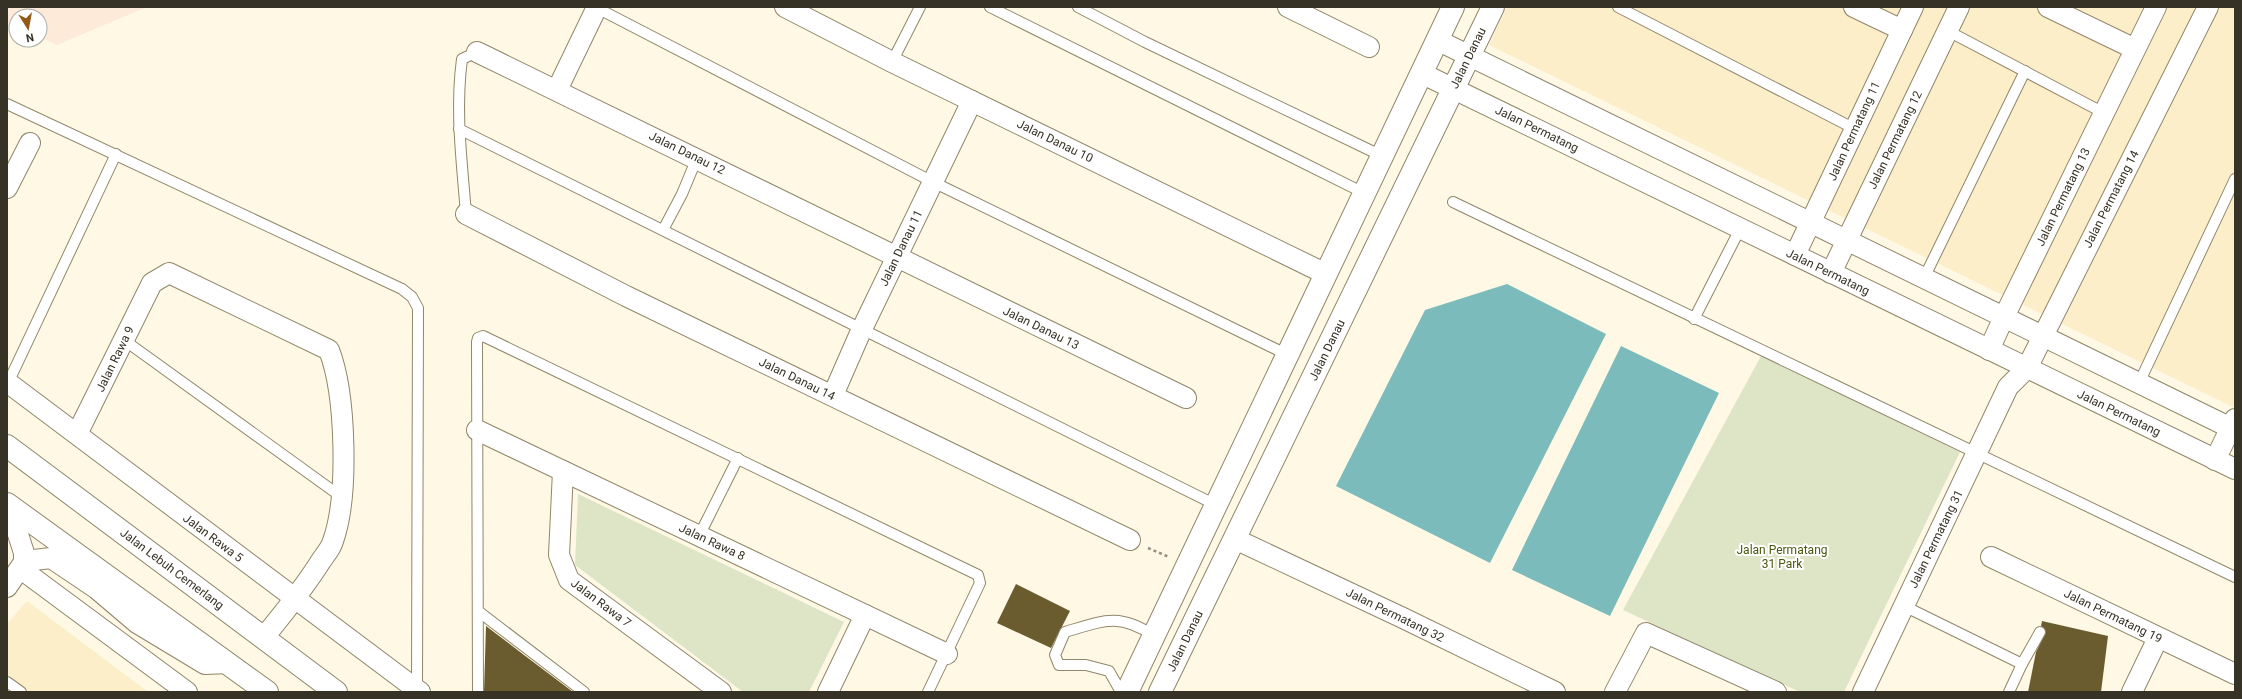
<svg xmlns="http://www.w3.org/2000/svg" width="2242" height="699" viewBox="0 0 2242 699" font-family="Roboto,sans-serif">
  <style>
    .built { fill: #fceec8 }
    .education { fill: #fdead9 }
    .green { fill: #dee5c7 }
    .water { fill: #7cbbbb }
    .building { fill: #6b5c30 }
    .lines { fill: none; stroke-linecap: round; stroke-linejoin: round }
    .lane-casing { stroke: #90866a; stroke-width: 12 }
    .street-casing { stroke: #90866a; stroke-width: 22 }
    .secondary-casing { stroke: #90866a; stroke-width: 24 }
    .path { stroke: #938e7e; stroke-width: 2.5; stroke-dasharray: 3 3; stroke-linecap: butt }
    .lane { stroke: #fff; stroke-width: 10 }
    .street { stroke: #fff; stroke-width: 20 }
    .secondary { stroke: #fff; stroke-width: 22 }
    .labels { text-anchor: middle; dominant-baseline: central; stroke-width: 4; stroke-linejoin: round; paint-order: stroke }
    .street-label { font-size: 12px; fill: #373226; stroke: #fff }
    .park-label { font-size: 12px; fill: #4c580d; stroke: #fff }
  </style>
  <rect width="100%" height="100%" fill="#fef8e5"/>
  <!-- built -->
  <g class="built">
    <polygon points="1507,7 2235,7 2235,408 1489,45"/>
    <polygon points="27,601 148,692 7,692 7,624"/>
  </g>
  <!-- education -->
  <polygon class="education" points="7,7 147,7 57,45 40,37 40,16 16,16 16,26 7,22"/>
  <!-- green -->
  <g class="green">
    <polygon points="1761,356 1960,452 1844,692 1800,692 1623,610"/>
    <polygon points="578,494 844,622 809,692 743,692 575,565"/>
  </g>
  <!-- water -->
  <g class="water">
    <polygon points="1507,284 1606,334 1490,563 1336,486 1425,310"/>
    <polygon points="1621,346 1719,393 1610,616 1512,570"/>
  </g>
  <!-- building -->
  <g class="building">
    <polygon points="1016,584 1070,611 1051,648 997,623"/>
    <polygon points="2042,621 2108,636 2101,692 2028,692 2036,652 2046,632 2041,626"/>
    <polygon points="486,626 524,655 573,692 484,692"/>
  </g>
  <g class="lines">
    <!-- lane casing -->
    <g class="lane-casing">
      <g id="lane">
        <polyline points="990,7 1364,193"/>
        <polyline points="1078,7 1145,42 1382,156"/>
        <polyline points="1618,7 1855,129"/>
        <polyline points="597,8 933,182 1288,355"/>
        <polyline points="1948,31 2104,113"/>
        <polyline points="892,62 920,7"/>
        <polyline points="7,104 402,289 412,297 418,308 417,690"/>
        <polyline points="459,129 1216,505"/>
        <path d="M 1453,202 C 1713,328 1975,451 2235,577"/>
        <path d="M 466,214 C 462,162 455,111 462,59 L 477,52"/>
        <polyline points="663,230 682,194 697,158"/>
        <polyline points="1924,278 2025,71"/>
        <polyline points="1694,319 1740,229"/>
        <polyline points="124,340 343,498"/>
        <polyline points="8,383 116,154"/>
        <polyline points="2139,383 2235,179"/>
        <polyline points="699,536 738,458"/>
        <polyline points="1904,606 2022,664 2009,692"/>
        <polyline points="478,611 584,692"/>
        <polyline points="2022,664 2040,632"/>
        <polyline points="7,682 21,692"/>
        <polyline points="478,692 477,342 478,338 483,336 978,575 980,583 928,692"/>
        <path d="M 1121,692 L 1109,671 L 1086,665 L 1059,665 L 1055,655 L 1065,632 C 1102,621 1119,612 1154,636"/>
      </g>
    </g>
    <!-- street casing -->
    <g class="street-casing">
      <g id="street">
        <polyline points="785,7 892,62 1326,274"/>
        <polyline points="1288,7 1369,47"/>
        <polyline points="1854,7 1902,30"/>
        <polyline points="2048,7 2135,49"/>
        <polyline points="1437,40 2235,430"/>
        <polyline points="477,52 1186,398"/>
        <polyline points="1421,73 2235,469"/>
        <polyline points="557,90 597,7"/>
        <polyline points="7,188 30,143"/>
        <polyline points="466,214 626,296 1130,540"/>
        <polyline points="1795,255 1913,7"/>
        <polyline points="1831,273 1959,7"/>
        <polyline points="1989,350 2004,317 2156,7"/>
        <polyline points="7,382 420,692"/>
        <polyline points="833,395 861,331 972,101"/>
        <polyline points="477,430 947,654"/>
        <path d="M 77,434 L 152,283 L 169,273 L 329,350 C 346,394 349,496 333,541 C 331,549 323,557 319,564 C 302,590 284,613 264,637"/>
        <polyline points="2215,460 2235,419"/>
        <polyline points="563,471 559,555 569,580 721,692"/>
        <polyline points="7,523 17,531 24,553 24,562 7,587"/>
        <polyline points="1235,539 1403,618 1555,692"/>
        <polyline points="1991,557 2235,674"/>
        <polyline points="21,569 34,560 51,558 97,589 137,623 205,664 228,663"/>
        <polyline points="21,569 187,692"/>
        <polyline points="828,692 865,615"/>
        <polyline points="1615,692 1646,633 1776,692"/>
        <polyline points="1863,692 2008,387 2027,368 2208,7"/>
        <polyline points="2132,692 2158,638"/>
      </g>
    </g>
    <!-- secondary casing -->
    <g class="secondary-casing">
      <g id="secondary">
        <polyline points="7,446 336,692"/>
        <polyline points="7,504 267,692"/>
        <polyline points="1127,692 1453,7"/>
        <polyline points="1160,692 1493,7"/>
      </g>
    </g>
    <!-- path -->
    <polyline class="path" points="1148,548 1169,557"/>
    <!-- lane -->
    <use href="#lane" class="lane"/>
    <!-- street -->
    <use href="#street" class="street"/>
    <!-- secondary -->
    <use href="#secondary" class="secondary"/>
  </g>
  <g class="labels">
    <!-- street labels -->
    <g class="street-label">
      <text transform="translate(1468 58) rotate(-64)">Jalan Danau</text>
      <text transform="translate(1537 129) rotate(26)">Jalan Permatang</text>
      <text transform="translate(1854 131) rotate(-65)">Jalan Permatang 11</text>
      <text transform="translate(1895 140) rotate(-64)">Jalan Permatang 12</text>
      <text transform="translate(1055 141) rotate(26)">Jalan Danau 10</text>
      <text transform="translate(687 153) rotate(26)">Jalan Danau 12</text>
      <text transform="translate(2063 197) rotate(-64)">Jalan Permatang 13</text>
      <text transform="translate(2111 199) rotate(-63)">Jalan Permatang 14</text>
      <text transform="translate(901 248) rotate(-64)">Jalan Danau 11</text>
      <text transform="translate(1828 272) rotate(26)">Jalan Permatang</text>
      <text transform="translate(1041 328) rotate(26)">Jalan Danau 13</text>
      <text transform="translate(1327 350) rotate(-64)">Jalan Danau</text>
      <text transform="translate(115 359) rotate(-64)">Jalan Rawa 9</text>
      <text transform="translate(797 379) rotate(26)">Jalan Danau 14</text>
      <text transform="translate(2119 413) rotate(26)">Jalan Permatang</text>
      <text transform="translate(213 538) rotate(37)">Jalan Rawa 5</text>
      <text transform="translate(1936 539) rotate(-64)">Jalan Permatang 31</text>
      <text transform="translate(712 542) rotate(25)">Jalan Rawa 8</text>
      <text transform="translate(172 569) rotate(37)">Jalan Lebuh Cemerlang</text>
      <text transform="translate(601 603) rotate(37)">Jalan Rawa 7</text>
      <text transform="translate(1395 615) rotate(26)">Jalan Permatang 32</text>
      <text transform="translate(2113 616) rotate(26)">Jalan Permatang 19</text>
      <text transform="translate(1185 641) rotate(-64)">Jalan Danau</text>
    </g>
    <!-- park labels -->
    <g class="park-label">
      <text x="1782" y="550">Jalan Permatang<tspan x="1782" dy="14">31 Park</tspan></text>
    </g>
  </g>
  <!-- border -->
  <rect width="2242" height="699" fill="none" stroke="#373226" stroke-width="16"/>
  <!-- north arrow -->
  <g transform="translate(28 28) rotate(169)"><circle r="19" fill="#ffffff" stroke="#afada8"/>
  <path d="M0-3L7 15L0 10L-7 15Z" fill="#935a16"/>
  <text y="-6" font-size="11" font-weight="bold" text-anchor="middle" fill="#373226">N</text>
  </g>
</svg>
